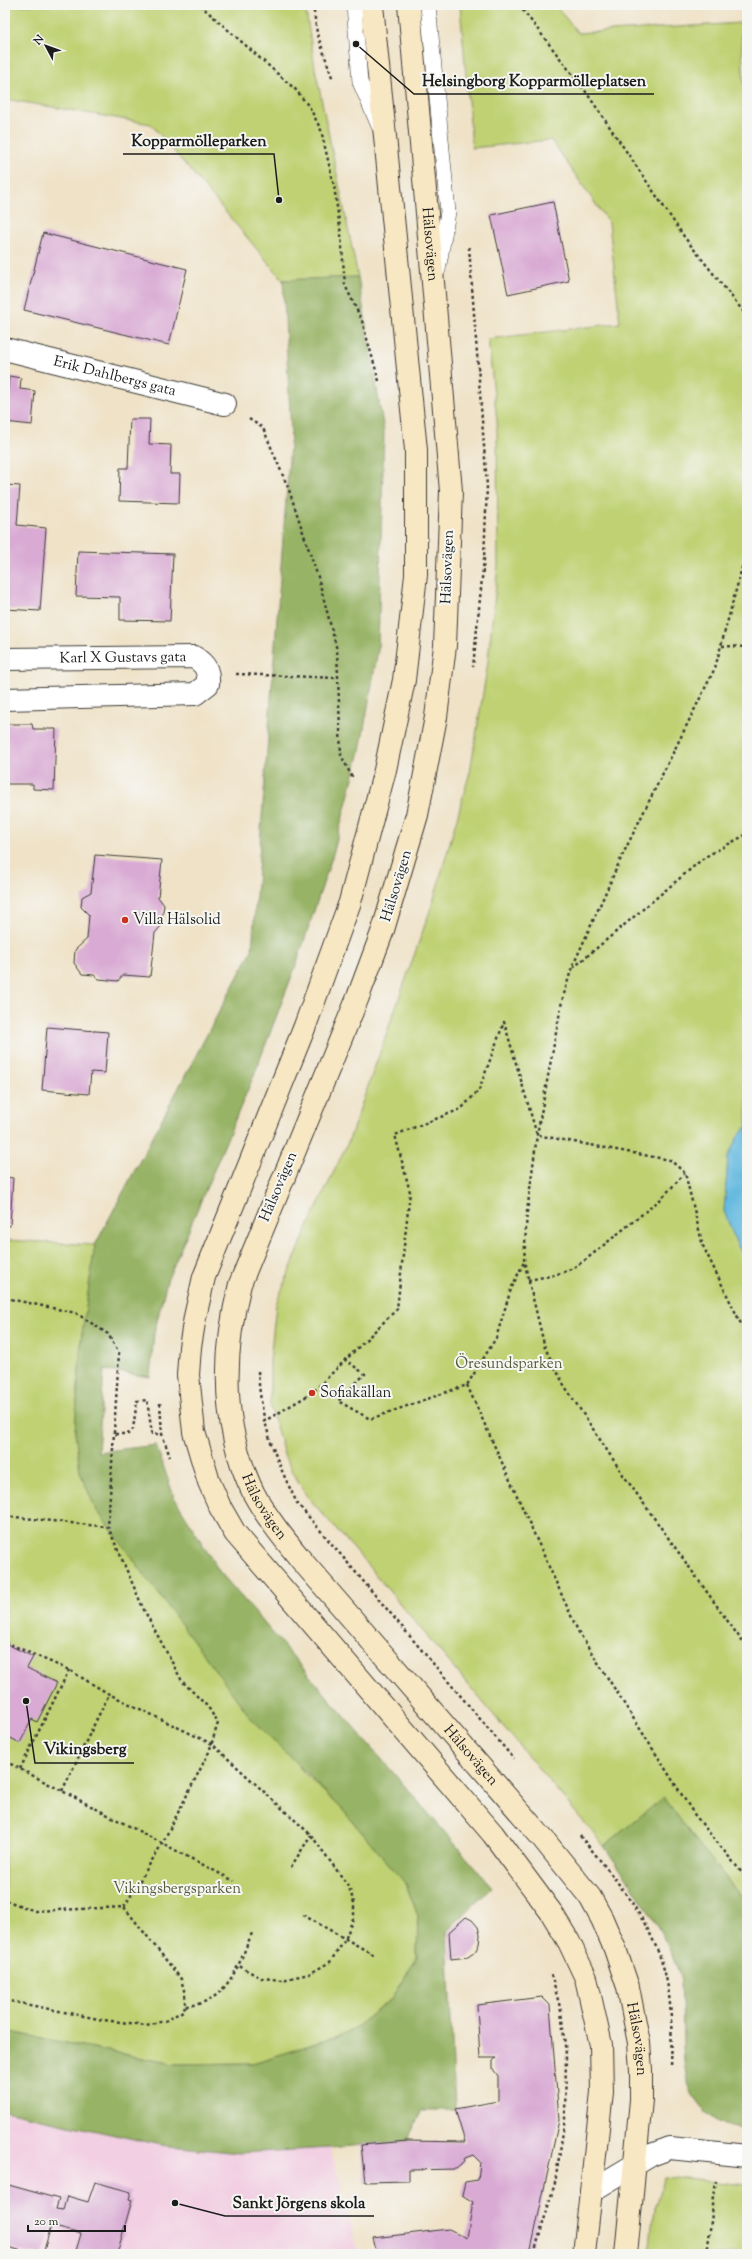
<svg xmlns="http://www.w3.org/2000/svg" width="752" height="2259" viewBox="0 0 752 2259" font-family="'Sorts Mill Goudy',serif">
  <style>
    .built { fill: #f2cfe2 }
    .green { fill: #bfd173; stroke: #6e7648 }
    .forest { fill: #97b365; stroke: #5a6840 }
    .water { fill: #64b9e0; stroke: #406a7e }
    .building { fill: #d9aad4 }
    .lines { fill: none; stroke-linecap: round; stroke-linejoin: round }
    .service-casing { stroke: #3c3a36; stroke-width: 16 }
    .minor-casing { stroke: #3c3a36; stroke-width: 24 }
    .secondary-casing { stroke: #3c3a36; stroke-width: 24 }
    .path { stroke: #3c3a36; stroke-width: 2.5; stroke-dasharray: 3 3; stroke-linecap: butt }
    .service { stroke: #fff; stroke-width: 15 }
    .minor { stroke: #fff; stroke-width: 22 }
    .secondary { stroke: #f8e7c3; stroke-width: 22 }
    .poi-dot { fill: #c8321e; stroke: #f6f6f2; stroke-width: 1.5 }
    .labels { text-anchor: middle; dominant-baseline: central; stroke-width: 4; stroke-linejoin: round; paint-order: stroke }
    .street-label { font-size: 15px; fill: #1c1c1c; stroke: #f6f6f2 }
    .poi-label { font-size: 15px; fill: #1c1c1c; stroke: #f6f6f2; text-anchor: start }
    .park-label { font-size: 15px; fill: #555b3a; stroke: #f6f6f2 }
    .leader { fill: none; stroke: #1c1c1c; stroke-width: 1.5 }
    .callout-dot { fill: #1c1c1c; stroke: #f6f6f2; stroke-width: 1.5 }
    .callout-label { font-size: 16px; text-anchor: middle; font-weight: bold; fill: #1c1c1c; stroke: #f6f6f2; stroke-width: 4; stroke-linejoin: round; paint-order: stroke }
  </style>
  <rect width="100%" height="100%" fill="#f6f6f2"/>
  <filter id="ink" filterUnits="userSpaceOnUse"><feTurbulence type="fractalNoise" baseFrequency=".025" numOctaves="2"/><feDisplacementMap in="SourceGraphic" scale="8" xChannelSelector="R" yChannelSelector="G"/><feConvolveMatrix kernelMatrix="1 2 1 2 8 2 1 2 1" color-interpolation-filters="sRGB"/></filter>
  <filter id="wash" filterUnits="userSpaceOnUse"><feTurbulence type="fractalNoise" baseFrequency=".012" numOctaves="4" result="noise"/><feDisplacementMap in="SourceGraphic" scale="16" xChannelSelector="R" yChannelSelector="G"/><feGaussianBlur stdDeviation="0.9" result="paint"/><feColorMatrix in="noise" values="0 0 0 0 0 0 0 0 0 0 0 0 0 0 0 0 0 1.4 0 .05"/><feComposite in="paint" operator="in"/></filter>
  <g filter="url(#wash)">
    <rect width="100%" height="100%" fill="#efe2c7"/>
    <!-- built -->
    <polygon class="built" points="5,2111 161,2145 239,2153 330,2148 359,2254 5,2254"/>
    <!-- green -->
    <g class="green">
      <polygon points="5,5 305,5 315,68 358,277 283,280 151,124 5,99"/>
      <polygon points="460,5 555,5 578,33 741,23 747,161 747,1904 689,1832 664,1798 604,1846 353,1548 306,1495 285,1458 270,1405 270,1361 276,1304 309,1224 349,1140 433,902 470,772 487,669 498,566 497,421 488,339 620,323 609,223 551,140 472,148"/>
      <polygon points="5,1240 95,1245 81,1341 75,1432 95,1508 304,1773 342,1809 406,1884 418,1916 417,1958 390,2000 348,2033 253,2063 174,2064 5,2031"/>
      <polygon points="665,2177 747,2185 747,2254 649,2254 654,2208"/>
    </g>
    <!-- forest -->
    <g class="forest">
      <polygon points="358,277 384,431 378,650 360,751 334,851 296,965 254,1075 167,1281 154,1333 150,1377 104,1370 98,1452 156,1445 174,1497 219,1571 492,1887 447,1931 455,2109 459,2110 422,2110 407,2141 330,2148 239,2153 161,2145 5,2111 5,2031 174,2064 253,2063 348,2033 390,2000 417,1958 418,1916 406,1884 342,1809 250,1717 95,1508 80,1472 75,1432 81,1341 95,1245 252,950 291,433 283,280"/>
      <path d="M 664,1797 L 689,1832 L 747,1904 L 747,2130 C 673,2117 685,2058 682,2001 C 681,1992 682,1982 679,1974 C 663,1926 632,1887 604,1846 Z"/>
    </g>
    <!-- water -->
    <polygon class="water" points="747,1126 747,1261 737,1245 724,1211 728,1157 737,1138"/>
    <g id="blocks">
      <!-- building -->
      <g class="building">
        <polygon points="553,202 569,281 508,294 491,215"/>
        <polygon points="43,233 187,269 169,345 24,310"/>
        <polygon points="9,376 21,378 20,389 35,391 32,425 5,422 5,389 8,389"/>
        <polygon points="130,419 150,419 149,444 171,445 170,474 180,474 179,503 119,501 120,468 128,468"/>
        <polygon points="5,485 20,486 17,525 46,528 40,611 5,609"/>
        <polygon points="78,551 173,554 170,621 120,620 120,597 76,596"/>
        <polygon points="5,724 32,724 33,729 56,729 54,790 33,789 33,784 5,784"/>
        <polygon points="95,855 162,860 158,897 164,905 161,926 155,933 150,977 123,975 118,981 99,979 94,975 82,974 74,963 75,950 87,939 89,915 81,907 82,897 91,892"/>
        <polygon points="47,1027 108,1032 105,1073 91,1072 89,1094 42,1090"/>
        <polygon points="5,1177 13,1178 10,1226 5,1226"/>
        <polygon points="5,1643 33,1657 27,1668 57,1683 37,1722 32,1719 20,1743 5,1735"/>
        <polygon points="466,1917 472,1920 478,1927 480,1935 479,1944 475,1952 468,1957 451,1959 449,1932"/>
        <polygon points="542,1997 550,2005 559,2120 530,2254 377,2254 373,2238 449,2229 467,2238 473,2202 462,2195 465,2182 478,2180 480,2162 473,2155 465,2158 462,2164 456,2169 409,2170 409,2181 365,2182 361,2145 407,2141 465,2142 455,2109 498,2101 498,2076 493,2069 493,2061 496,2058 480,2058 477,2005"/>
        <polygon points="95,2182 131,2192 129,2199 132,2200 117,2254 75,2254 81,2234 51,2226 43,2254 32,2254 5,2246 5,2184 59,2199 56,2209 63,2210 67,2196 88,2202"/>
      </g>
    </g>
  </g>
  <g filter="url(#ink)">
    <use href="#blocks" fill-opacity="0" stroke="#3c3a36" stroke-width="1"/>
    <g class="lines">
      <!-- service casing -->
      <g class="service-casing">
        <g id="service">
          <polyline points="354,5 360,82 379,126"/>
          <polyline points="428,5 448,212 438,270"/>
        </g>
      </g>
      <!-- minor casing -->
      <g class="minor-casing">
        <g id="minor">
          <path id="s1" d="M 5,349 L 225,404"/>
          <path id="s2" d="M 5,659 L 194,657 C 205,664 209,670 208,684 L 195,694 L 5,699"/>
          <polyline points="591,2191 651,2155 670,2148 747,2156"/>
        </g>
      </g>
      <!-- secondary casing -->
      <g class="secondary-casing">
        <g id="secondary">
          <polyline points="372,5 416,450 416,575 404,680 385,770 350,902 305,1026 204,1277 195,1317 190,1347 188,1375 194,1432 209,1482 220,1507 235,1533 493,1834 551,1912 569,1942 586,1978 601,2045 602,2092 584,2254"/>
          <path id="s3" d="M 409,5 L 451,491 L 445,646 L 436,717 L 417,815 L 383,930 L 358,997 L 240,1284 C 222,1356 221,1427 254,1494 C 267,1518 285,1540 302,1561 L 544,1840 L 590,1897 L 602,1919 L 615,1949 L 628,1987 L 639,2043 L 641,2070 L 641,2100 L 626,2254"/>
        </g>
      </g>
      <!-- path -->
      <g class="path">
        <polyline points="200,5 296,90 310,108 321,130 334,186 341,235 345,285 362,321 379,381"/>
        <polyline points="313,5 317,33 333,80"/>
        <polyline points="519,5 586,92 685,238 747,316"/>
        <polyline points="469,247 487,486 484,559 473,667"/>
        <polyline points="249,419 263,428 289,490 318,577 337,650 341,755 353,779"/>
        <polyline points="747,549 715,668 622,856 571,970 562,1001 537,1135 527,1212 524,1261 545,1348 564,1385 624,1476 747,1648"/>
        <polyline points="722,646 747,647"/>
        <polyline points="236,674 338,678"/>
        <polyline points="573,968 705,857 747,834"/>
        <polyline points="528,1280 550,1276 568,1271 584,1261 661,1199 685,1173"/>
        <polyline points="5,1298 76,1313 108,1334 119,1353 108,1527 143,1608 182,1681 208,1707 218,1723 209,1752 163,1842 124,1907 35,1911 5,1900"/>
        <polyline points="344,1359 365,1374 338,1401 370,1419 467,1385 496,1338 511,1289 524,1262"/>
        <path d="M 258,1371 C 261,1424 274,1456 297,1503 L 514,1759"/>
        <polyline points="467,1385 578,1631 694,1814 747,1879"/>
        <polyline points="160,1403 162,1434 170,1457"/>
        <polyline points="263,1422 312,1393 397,1309 410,1192 395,1135 461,1109 479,1090 504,1022 537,1135 670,1160 685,1173 703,1246 747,1336"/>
        <polyline points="115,1434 128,1434 133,1429 137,1401 147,1400 152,1434 163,1434"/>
        <polyline points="5,1516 108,1527"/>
        <polyline points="5,1642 69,1670 109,1694 212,1744 311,1835 349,1887 354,1903 354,1916 345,1940 330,1962 309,1974 282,1980 261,1978 239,1966"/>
        <polyline points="5,1761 234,1881"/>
        <polyline points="20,1769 69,1670"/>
        <polyline points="62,1791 109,1694"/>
        <path d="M 580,1836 C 615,1878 656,1926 667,1982 C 672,2010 672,2039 671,2067"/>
        <polyline points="291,1867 311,1835"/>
        <path d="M 124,1907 L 181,1979 L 185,1994 L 185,2006 C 227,2004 238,1966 252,1933"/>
        <polyline points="303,1915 376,1956"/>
        <polyline points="5,2000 103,2020 146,2025 165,2021 183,2011 185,2006"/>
        <polyline points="536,2254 536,2247 555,2183 565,2119 566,2054 561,2011 551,1974"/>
        <polyline points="707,2254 716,2181"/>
      </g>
      <!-- service -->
      <use href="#service" class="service"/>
      <!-- minor -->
      <use href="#minor" class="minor"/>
      <!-- secondary -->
      <use href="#secondary" class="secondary"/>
    </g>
  </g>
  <!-- markers -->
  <g class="poi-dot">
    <circle cx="125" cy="920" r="4"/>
    <circle cx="312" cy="1393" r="4"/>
  </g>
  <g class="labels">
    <!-- street labels -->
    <g class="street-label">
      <text stroke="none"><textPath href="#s3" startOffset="240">Hälsovägen</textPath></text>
      <text stroke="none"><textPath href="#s1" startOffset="113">Erik Dahlbergs gata</textPath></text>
      <text transform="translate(448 567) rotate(-88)">Hälsovägen</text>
      <text stroke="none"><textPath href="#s2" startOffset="118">Karl X Gustavs gata</textPath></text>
      <text transform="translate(397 886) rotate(-73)">Hälsovägen</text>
      <text transform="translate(279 1187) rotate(-67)">Hälsovägen</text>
      <text stroke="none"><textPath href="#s3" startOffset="1547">Hälsovägen</textPath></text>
      <text stroke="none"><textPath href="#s3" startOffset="1871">Hälsovägen</textPath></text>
      <text stroke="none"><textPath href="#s3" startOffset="2207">Hälsovägen</textPath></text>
    </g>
    <!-- poi labels -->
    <g class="poi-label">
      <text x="133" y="920">Villa Hälsolid</text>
      <text x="320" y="1393">Sofiakällan</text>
    </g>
    <!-- park labels -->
    <g class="park-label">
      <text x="509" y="1364">Öresundsparken</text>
      <text x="177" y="1889">Vikingsbergsparken</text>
    </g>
  </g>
  <!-- callouts -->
  <path class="leader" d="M356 44L414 94H654M279 200L274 154H123M26 1701L35 1763H134M175 2203L225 2216H374"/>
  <g class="callout-dot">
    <circle cx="356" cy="44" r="4"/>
    <circle cx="279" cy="200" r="4"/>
    <circle cx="26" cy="1701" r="4"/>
    <circle cx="175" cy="2203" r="4"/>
  </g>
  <g class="callout-label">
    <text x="534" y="86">Helsingborg Kopparmölleplatsen</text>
    <text x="199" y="146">Kopparmölleparken</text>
    <text x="85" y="1754">Vikingsberg</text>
    <text x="299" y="2208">Sankt Jörgens skola</text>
  </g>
  <!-- margin -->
  <rect width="752" height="2259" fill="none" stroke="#f6f6f2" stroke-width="20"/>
  <!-- north arrow -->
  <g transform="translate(46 46) rotate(311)" stroke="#f6f6f2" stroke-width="3" paint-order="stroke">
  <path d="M0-3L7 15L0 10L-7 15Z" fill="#1c1c1c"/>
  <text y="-6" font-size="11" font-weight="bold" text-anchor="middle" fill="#1c1c1c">N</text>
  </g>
  <!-- scale -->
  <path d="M28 2225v6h97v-6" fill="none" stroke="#1c1c1c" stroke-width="2"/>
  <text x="34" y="2225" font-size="12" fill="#1c1c1c" stroke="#f6f6f2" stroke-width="3" paint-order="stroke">20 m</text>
</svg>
